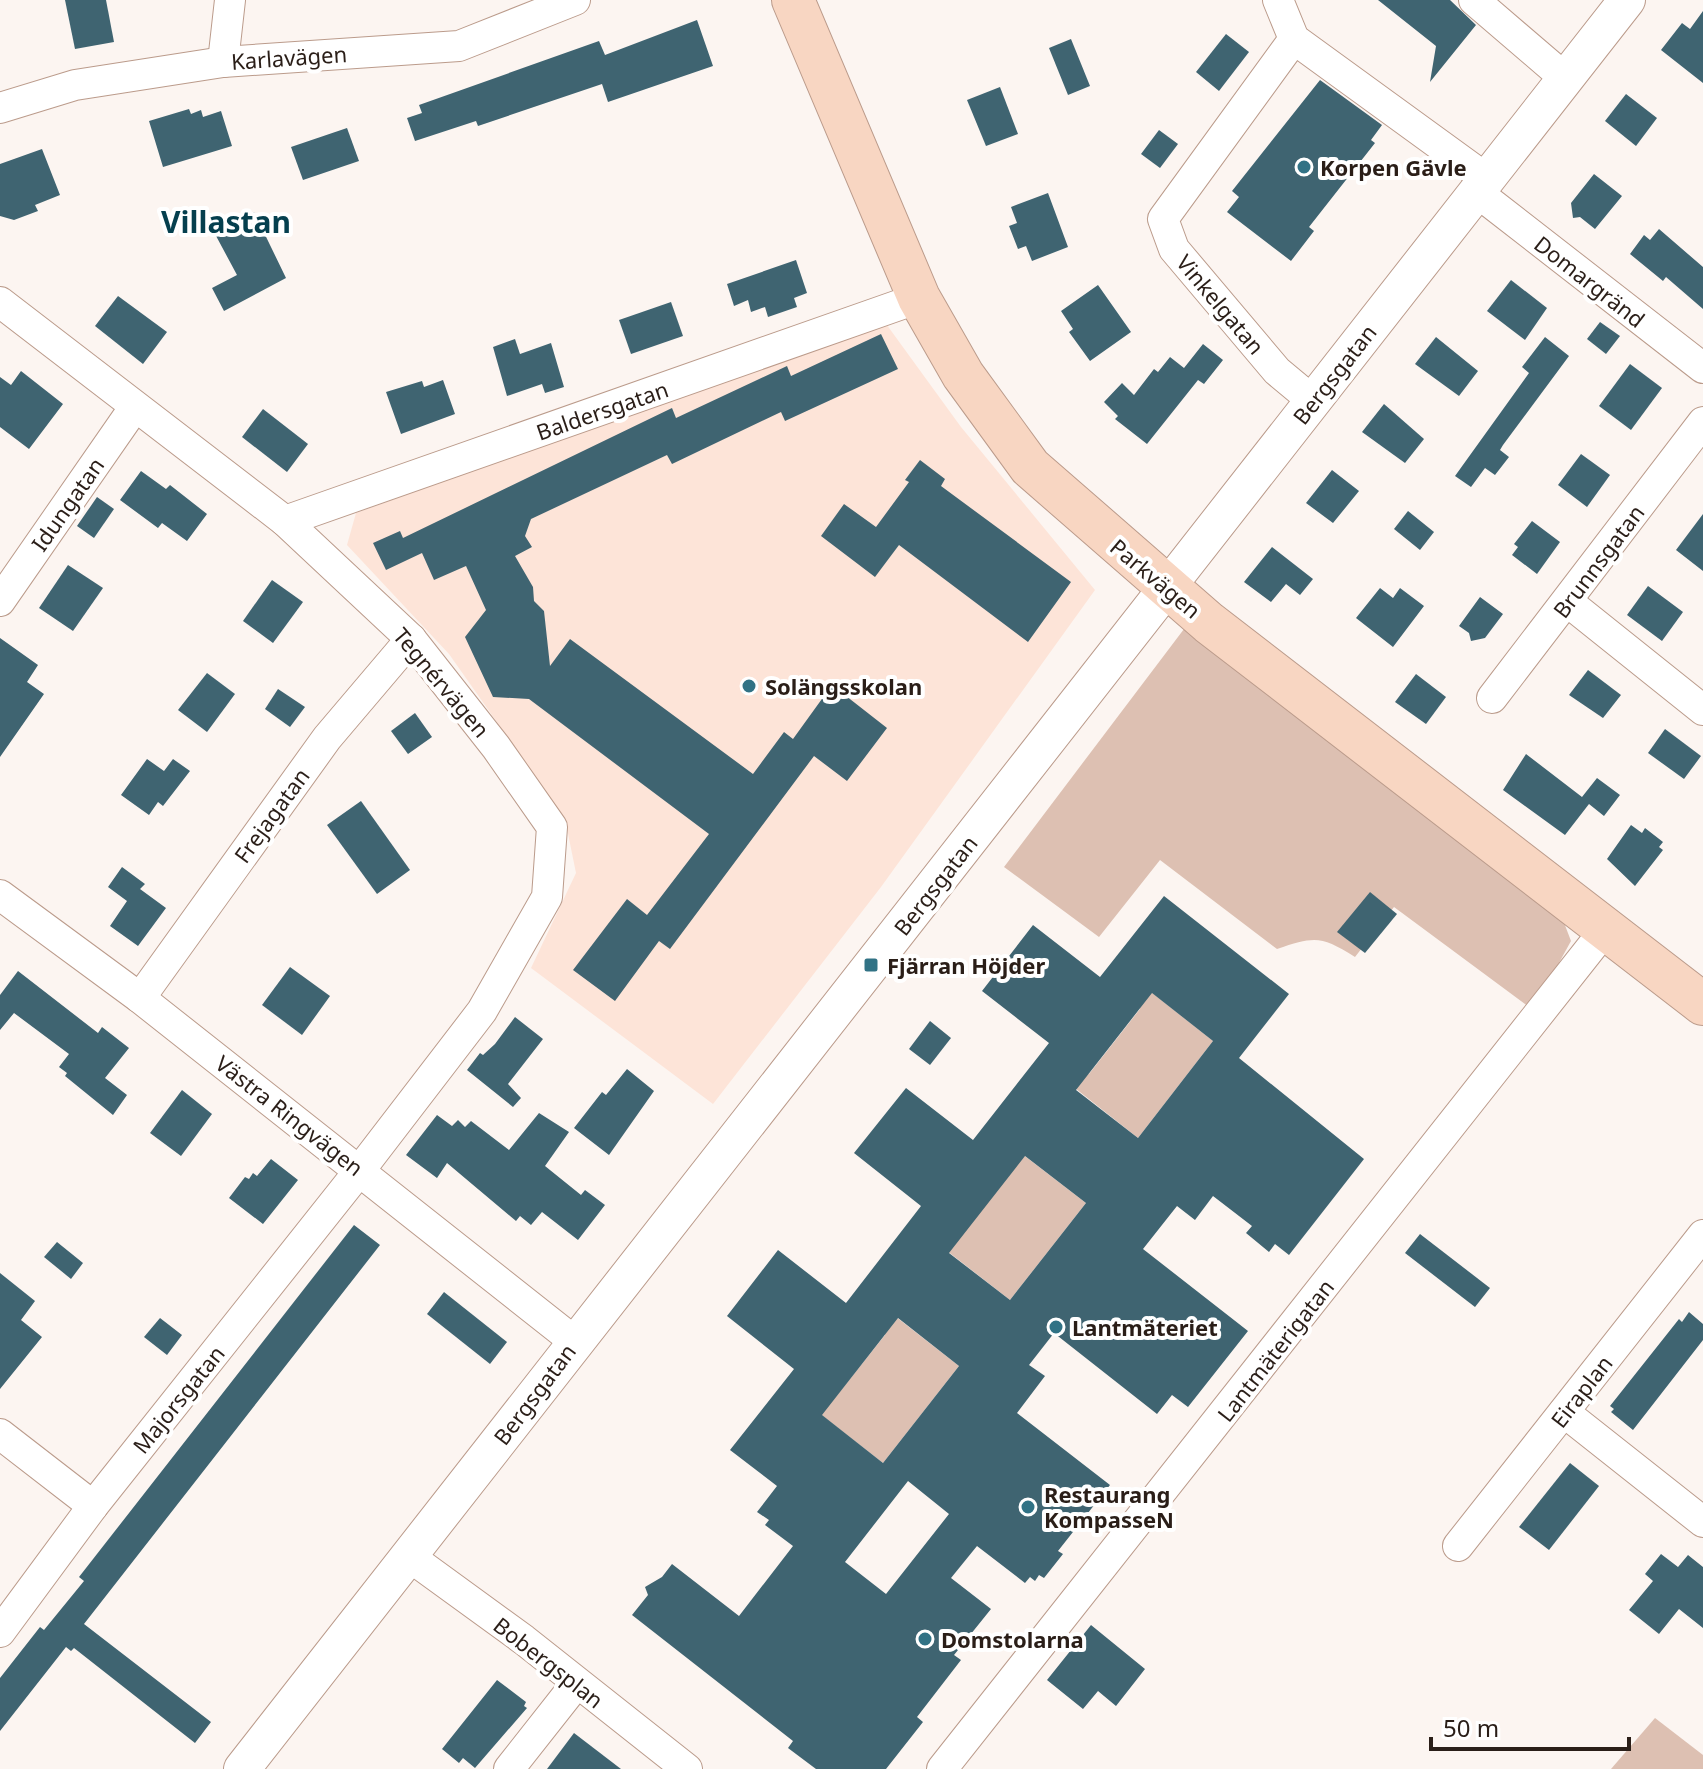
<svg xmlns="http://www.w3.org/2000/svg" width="1703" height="1769" viewBox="0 0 1703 1769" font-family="'Noto Sans',sans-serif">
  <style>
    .built { fill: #fde4d8 }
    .green { fill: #ddc0b2 }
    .building { fill: #3f6471; fill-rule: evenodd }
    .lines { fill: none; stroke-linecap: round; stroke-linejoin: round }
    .minor-casing { stroke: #bb9b8b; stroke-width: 32 }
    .tertiary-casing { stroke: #bb9b8b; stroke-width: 38 }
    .secondary-casing { stroke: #bb9b8b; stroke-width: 44 }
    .minor { stroke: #fff; stroke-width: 30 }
    .tertiary { stroke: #fff; stroke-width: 36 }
    .secondary { stroke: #f8d6c2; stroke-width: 42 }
    .poi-dot { fill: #317285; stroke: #fff; stroke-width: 3 }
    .labels { text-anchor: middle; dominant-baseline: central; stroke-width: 8; stroke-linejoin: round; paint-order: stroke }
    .street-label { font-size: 22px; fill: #2a1e18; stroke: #fff }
    .poi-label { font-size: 22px; font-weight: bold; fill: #2a1e18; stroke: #fff; text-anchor: start }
    .district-label { font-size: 30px; font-weight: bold; fill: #053f4e; stroke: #fff }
  </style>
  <rect width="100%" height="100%" fill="#fcf5f1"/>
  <!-- built -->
  <polygon class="built" points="884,321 961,427 1095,590 881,887 713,1104 531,968 576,873 565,819 449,654 347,545 356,513"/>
  <!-- green -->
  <g class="green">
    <path d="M 1184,629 L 1563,920 L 1571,941 L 1533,1010 L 1394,907 L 1355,957 C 1321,936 1316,936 1277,949 L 1160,860 L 1099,937 L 1004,867 Z"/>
    <polygon points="1136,980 1213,1041 1138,1138 1061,1077 1089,1074 1140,1009"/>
    <polygon points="1009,1144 1086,1203 1010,1300 933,1240"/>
    <polygon points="882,1306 959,1366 883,1463 806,1403 834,1399 885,1335"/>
    <polygon points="1655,1718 1703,1755 1703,1769 1611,1769"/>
  </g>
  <!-- building -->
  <g class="building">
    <polygon points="65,0 106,0 114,42 75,49"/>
    <polygon points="1378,0 1450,0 1476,25 1430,82 1436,46"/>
    <polygon points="1703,11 1703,83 1661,50 1682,23 1690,29"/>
    <polygon points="697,20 713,66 608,102 602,84 478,126 476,121 415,141 407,118 422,113 419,105 599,41 605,55"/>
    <polygon points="1226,34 1249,52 1219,91 1196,72"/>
    <polygon points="1071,39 1090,86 1068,95 1049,48"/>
    <polygon points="1320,80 1382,125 1371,140 1375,143 1309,227 1314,231 1291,261 1227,212 1239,197 1232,191"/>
    <polygon points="1000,87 1018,134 986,146 967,100"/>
    <polygon points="1626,94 1657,118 1636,146 1605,121"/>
    <polygon points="189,109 191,114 201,110 203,117 221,111 232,146 163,167 149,121"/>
    <polygon points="347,128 359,161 303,180 291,147"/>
    <polygon points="1159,130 1178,144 1160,168 1141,154"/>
    <polygon points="42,149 60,195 35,205 38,211 14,220 0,216 0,164"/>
    <polygon points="1594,174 1622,196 1595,229 1580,217 1573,218 1571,203"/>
    <polygon points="1048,193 1068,247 1032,261 1026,246 1018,249 1009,226 1017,223 1011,207"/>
    <polygon points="254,212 286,278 224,311 212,288 237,275 215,234"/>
    <polygon points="1659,229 1703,267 1703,309 1666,277 1663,281 1630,254 1644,235 1650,240"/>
    <polygon points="796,260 807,293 794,298 797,307 768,317 765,307 751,312 748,300 734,306 727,284"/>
    <polygon points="1511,280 1547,308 1525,340 1487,311"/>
    <polygon points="1098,285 1131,332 1090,361 1069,332 1073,329 1061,311"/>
    <polygon points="118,296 167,332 143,364 95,326"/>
    <polygon points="671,302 683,336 631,354 619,320"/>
    <polygon points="1600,322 1620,336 1606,354 1587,339"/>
    <polygon points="881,334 898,369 785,421 781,412 672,464 667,455 531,519 525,536 532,547 515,556 533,587 534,601 544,611 550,666 570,639 753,774 784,732 793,739 832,685 887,728 847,781 814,756 670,949 659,941 615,1001 573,970 627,899 647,915 709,834 529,699 493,697 465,637 486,610 466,566 434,580 422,553 386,570 373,543 400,531 403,538 672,408 676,418 787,366 791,376"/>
    <polygon points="1436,337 1478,371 1459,396 1415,364"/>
    <polygon points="1545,337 1569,356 1503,445 1500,450 1509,457 1495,475 1485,468 1471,487 1455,476 1529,373 1522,367"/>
    <polygon points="515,339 520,354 551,343 564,387 545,393 542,384 507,396 493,347"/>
    <polygon points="1203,344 1223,360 1204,384 1198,380 1147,444 1115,419 1118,416 1104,402 1122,383 1134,395 1154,369 1158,372 1170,357 1184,368"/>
    <polygon points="1630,364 1662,388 1631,430 1599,406"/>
    <polygon points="21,371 63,404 29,449 0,427 0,377 11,385"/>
    <polygon points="443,380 455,414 401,434 386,392 422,381 424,387"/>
    <polygon points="1384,404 1424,439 1405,463 1362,432"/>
    <polygon points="263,409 308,444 287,472 242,437"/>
    <polygon points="1581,454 1610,475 1587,507 1558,485"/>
    <polygon points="920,460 945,479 941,486 1071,582 1028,642 899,545 875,577 821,536 844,504 876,527 909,482 905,480"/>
    <polygon points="1332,470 1359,491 1333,523 1306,503"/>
    <polygon points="141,471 166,489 170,485 207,514 187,541 162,523 158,528 120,500"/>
    <polygon points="97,497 114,509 94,538 77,526"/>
    <polygon points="1408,511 1434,532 1420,550 1394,529"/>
    <polygon points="1703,514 1703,571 1676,550"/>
    <polygon points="1532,521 1560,542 1537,574 1512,555 1518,547 1514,544"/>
    <polygon points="1272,547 1313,579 1300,595 1286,584 1271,602 1244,582"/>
    <polygon points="68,565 103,588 73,631 39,608"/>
    <polygon points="272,580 303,602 273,643 243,621"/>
    <polygon points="1648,586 1683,612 1662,641 1627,615"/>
    <polygon points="1380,588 1393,598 1400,588 1424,606 1393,647 1356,618"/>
    <polygon points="1480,597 1503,614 1485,638 1471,641 1469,633 1459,626"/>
    <polygon points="0,638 38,665 27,682 44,694 0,757"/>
    <polygon points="1588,670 1621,695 1603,718 1569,695"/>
    <polygon points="207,673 235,694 207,732 178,710"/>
    <polygon points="1416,674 1446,697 1426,724 1395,702"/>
    <polygon points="278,689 305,707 290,727 265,709"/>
    <polygon points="415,713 432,737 408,754 391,731"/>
    <polygon points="1665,729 1701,756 1684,779 1648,753"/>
    <polygon points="1526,754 1582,797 1597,778 1620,795 1604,816 1589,804 1565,835 1503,790"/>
    <polygon points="147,759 164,771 173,759 190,771 163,806 158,802 149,815 121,795"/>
    <polygon points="361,801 410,870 377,894 327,825"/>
    <polygon points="1631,825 1642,833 1645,828 1663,842 1659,847 1663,850 1635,886 1607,859"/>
    <polygon points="122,867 145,884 140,889 166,908 138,946 110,926 127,901 108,887"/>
    <polygon points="1370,892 1397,914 1365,953 1337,932"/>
    <path d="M 1164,896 L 1289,994 L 1239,1058 L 1364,1159 L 1289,1255 L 1275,1244 L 1269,1252 L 1246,1233 L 1252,1226 L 1213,1196 L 1195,1220 L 1177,1206 L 1143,1249 L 1248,1331 L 1188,1407 L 1172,1395 L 1157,1414 L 1054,1333 L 1029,1365 L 1045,1376 L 1017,1413 L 1110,1485 L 1058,1551 L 1063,1554 L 1044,1578 L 1039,1575 L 1035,1581 L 1030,1577 L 1025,1583 L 977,1546 L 951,1578 L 991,1609 L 954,1655 L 961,1660 L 917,1717 L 923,1722 L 886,1769 L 816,1769 L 788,1748 L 793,1741 L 632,1615 L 648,1595 L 645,1587 L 662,1577 L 672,1564 L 739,1616 L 793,1546 L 765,1525 L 769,1520 L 757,1512 L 777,1486 L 730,1450 L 794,1369 L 727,1316 L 778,1250 L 846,1303 L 921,1206 L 854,1153 L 906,1088 L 973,1140 L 1049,1043 L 982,991 L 1033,925 L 1100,977 ZM 1152,993 L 1213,1041 L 1138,1138 L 1076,1090 ZM 1025,1156 L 1086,1203 L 1010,1300 L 949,1253 ZM 898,1318 L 959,1366 L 883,1463 L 822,1415 ZM 908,1481 L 949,1514 L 886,1594 L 845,1562 Z"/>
    <polygon points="290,967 330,996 302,1035 262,1005"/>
    <polygon points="18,971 98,1033 102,1027 129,1048 105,1078 127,1095 113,1115 65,1076 67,1073 59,1067 69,1054 14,1013 0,1030 0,995"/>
    <polygon points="515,1017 543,1039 508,1084 521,1098 513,1107 467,1070 480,1053 483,1055 495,1044"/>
    <polygon points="930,1021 951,1038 930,1065 909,1049"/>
    <polygon points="627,1069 654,1091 609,1155 574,1128 602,1092 606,1095"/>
    <polygon points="182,1090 212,1114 181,1156 150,1133"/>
    <polygon points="539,1113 569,1132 545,1166 581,1195 585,1190 605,1205 578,1240 542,1212 531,1225 520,1216 516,1221 447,1163 437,1178 406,1155 437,1115 452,1126 458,1120 465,1127 471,1121 509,1150"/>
    <polygon points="271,1159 298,1180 263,1224 229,1198 245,1177 249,1179 253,1173 257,1176"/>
    <polygon points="354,1225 380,1245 84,1624 211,1722 195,1743 74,1648 71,1651 66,1647 0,1731 0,1678 40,1627 44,1630 84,1581 79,1577"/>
    <polygon points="1420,1234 1490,1288 1475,1307 1405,1253"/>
    <polygon points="57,1242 83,1263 71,1279 44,1257"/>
    <polygon points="0,1273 35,1301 21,1320 42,1337 0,1389"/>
    <polygon points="444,1292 507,1342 490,1364 427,1314"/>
    <polygon points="1689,1312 1703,1324 1703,1340 1633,1430 1611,1412 1614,1409 1610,1406 1679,1319 1682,1322"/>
    <polygon points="160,1318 182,1335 167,1355 144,1337"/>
    <polygon points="1570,1463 1599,1486 1549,1550 1519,1527"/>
    <polygon points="1661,1554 1678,1567 1688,1555 1703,1567 1703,1628 1679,1609 1659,1634 1629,1610 1653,1581 1645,1574"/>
    <polygon points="1091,1625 1145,1669 1116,1706 1098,1691 1083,1709 1047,1680"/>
    <polygon points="497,1680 526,1702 524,1706 527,1708 475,1768 463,1758 459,1763 442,1749"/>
    <polygon points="574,1733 621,1769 547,1769"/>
  </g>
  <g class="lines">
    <!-- minor casing -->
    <g class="minor-casing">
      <g id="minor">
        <polyline points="1278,0 1294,39 1488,180"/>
        <polyline points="1474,0 1566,79"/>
        <polyline points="1294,39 1163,219 1174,249 1277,371 1313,401"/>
        <polyline points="223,62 230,0"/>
        <polyline points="0,108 75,85 223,62 459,46 575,0"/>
        <polyline points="1478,193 1703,368"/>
        <polyline points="0,302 285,521 411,639 496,747 552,827 547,897 482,1011 360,1170 93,1506 0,1632"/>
        <polyline points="285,521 919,298"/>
        <polyline points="0,601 134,408"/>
        <polyline points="1568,602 1703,710"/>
        <polyline points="1492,698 1703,422"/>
        <polyline points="0,895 140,998 574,1341"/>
        <polyline points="140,998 327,738 411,639"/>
        <polyline points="1564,1412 1703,1522"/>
        <polyline points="0,1434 93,1506"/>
        <polyline points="1458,1546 1703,1235"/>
        <polyline points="410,1557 524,1640 687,1769"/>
        <polyline points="509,1769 576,1684"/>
        <polyline points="942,1769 1605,930"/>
      </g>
    </g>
    <!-- tertiary casing -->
    <g class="tertiary-casing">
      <polyline id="tertiary" points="242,1769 1627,0"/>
    </g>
    <!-- secondary casing -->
    <g class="secondary-casing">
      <polyline id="secondary" points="793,0 919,298 963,375 1030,467 1209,623 1703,1004"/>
    </g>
    <!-- minor -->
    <use href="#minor" class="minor"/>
    <!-- tertiary -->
    <use href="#tertiary" class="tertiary"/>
    <!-- secondary -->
    <use href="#secondary" class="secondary"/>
  </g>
  <!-- markers -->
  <g class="poi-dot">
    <circle cx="1304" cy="167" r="8"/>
    <circle cx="749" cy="686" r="8"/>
    <rect x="863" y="957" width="16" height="16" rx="4"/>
    <circle cx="1056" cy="1327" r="8"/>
    <circle cx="1028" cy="1507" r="8"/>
    <circle cx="925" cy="1639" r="8"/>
  </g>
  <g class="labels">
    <!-- street labels -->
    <g class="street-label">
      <text transform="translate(289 57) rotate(-4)">Karlavägen</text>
      <text transform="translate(1590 281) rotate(38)">Domargränd</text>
      <text transform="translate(1221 304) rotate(50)">Vinkelgatan</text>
      <text transform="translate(1334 374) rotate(-52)">Bergsgatan</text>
      <text transform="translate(602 410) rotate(-19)">Baldersgatan</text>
      <text transform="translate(67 504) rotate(-55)">Idungatan</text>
      <text transform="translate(1598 561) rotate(-53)">Brunnsgatan</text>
      <text transform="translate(1156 578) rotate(40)">Parkvägen</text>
      <text transform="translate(442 682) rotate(50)">Tegnérvägen</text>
      <text transform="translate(271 815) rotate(-54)">Frejagatan</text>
      <text transform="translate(935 885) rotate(-52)">Bergsgatan</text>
      <text transform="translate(290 1115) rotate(38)">Västra Ringvägen</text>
      <text transform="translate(1275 1350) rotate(-52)">Lantmäterigatan</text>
      <text transform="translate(1581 1391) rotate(-52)">Eiraplan</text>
      <text transform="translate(534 1394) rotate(-53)">Bergsgatan</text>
      <text transform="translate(178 1399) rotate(-51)">Majorsgatan</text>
      <text transform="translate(549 1662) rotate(38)">Bobergsplan</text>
    </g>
    <!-- poi labels -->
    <g class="poi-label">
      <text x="1320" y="167">Korpen Gävle</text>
      <text x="765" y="686">Solängsskolan</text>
      <text x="887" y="965">Fjärran Höjder</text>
      <text x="1072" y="1327">Lantmäteriet</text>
      <text x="1044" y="1494">Restaurang<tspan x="1044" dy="25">KompasseN</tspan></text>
      <text x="941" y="1639">Domstolarna</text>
    </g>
    <!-- district labels -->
    <g class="district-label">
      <text x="226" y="221">Villastan</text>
    </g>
  </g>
  <!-- scale -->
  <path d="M1431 1737v12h198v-12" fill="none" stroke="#2a1e18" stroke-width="4"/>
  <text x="1443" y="1737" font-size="24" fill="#2a1e18" stroke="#ffffff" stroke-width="6" paint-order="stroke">50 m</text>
</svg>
